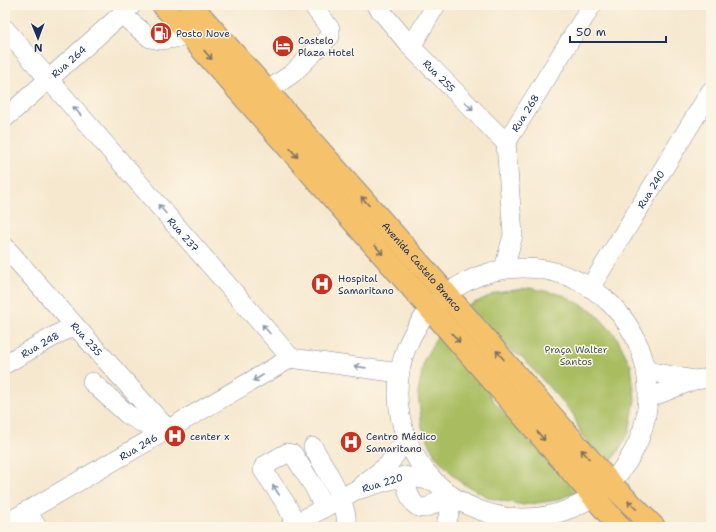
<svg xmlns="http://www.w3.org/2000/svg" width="716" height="532" viewBox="0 0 716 532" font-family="'Shantell Sans',sans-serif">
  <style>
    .green { fill: #a9bd61; stroke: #627660 }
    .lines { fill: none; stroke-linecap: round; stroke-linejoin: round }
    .minor-casing { stroke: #888c96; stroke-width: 20 }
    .major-casing { stroke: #888c96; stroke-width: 24 }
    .minor { stroke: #fff; stroke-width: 19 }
    .major { stroke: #f5c16b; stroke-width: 22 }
    .oneway { stroke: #7d7164 }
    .oneway2 { stroke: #8d97ae }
    .labels { text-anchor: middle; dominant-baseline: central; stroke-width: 3; stroke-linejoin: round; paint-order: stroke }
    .poi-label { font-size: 10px; fill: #1b2f5e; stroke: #fcf5e5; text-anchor: start }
    .street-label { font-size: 10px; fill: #1b2f5e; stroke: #fcf5e5 }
    .park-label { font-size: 10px; fill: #465a5f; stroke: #fcf5e5 }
  </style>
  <rect width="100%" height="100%" fill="#fcf5e5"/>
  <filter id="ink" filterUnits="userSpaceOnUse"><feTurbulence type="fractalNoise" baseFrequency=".025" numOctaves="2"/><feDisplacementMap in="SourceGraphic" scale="8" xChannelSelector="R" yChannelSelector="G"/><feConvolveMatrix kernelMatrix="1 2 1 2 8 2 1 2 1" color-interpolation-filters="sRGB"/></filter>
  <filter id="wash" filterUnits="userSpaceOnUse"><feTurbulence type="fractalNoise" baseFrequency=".012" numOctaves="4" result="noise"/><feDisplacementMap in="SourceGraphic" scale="16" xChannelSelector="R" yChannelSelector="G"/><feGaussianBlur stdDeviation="0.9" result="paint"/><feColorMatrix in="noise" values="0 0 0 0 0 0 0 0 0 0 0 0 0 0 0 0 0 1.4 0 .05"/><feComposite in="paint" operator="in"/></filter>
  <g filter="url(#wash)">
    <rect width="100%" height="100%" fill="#f6e8cf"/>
    <!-- green -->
    <g class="green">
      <polygon points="530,288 563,295 593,311 616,336 631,366 635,400 629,433 609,466 582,436 573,414 522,357 507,349 468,306 496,293"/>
      <polygon points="441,329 482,377 492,399 531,443 553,459 580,490 557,500 523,505 490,498 460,482 436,457 422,427 418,393 424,360"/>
    </g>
  </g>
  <g filter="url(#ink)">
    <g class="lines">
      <!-- minor casing -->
      <g class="minor-casing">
        <g id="minor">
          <path id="s1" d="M 376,5 L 411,47 L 506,143"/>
          <polyline points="121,14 150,38 160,40 191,36"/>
          <path id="s2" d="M 5,29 L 291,358 L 399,373"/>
          <polyline points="411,47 436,5"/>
          <polyline points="267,91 293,73 330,36 330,29 313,5"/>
          <path id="s3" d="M 5,118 L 132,5"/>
          <path id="s4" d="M 5,247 L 168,430"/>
          <circle cx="523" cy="393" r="125"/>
          <path id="s5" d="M 504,269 L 513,235 L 506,143 L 592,5"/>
          <path id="s6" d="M 590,288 L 711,91"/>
          <path id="s7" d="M 5,364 L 74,325"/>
          <polyline points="647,371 694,380 711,378"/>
          <polyline points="92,382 127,414 144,424 162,423"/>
          <polyline points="649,398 694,380"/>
          <path d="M 313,447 C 324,467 350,505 346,527"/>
          <path d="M 404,476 C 407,488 411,515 430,506 C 436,503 442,497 448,493"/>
          <polyline points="362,485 388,465 406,439"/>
          <polyline points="27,511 37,527"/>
          <path id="s8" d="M 5,524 L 291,358"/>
          <polyline points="296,524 286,504 263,470 264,466 287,453 293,454 314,487 324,507"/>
          <path id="s9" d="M 290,527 L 354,491 L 404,476 L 433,481"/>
          <polyline points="445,527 454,498"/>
        </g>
      </g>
      <!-- major casing -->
      <g class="major-casing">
        <g id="major">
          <polyline points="163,5 419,296 620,527"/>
          <path id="s10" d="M 191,5 L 435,281 L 610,483 L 654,527"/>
        </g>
      </g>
      <!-- minor -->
      <use href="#minor" class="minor"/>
      <!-- major -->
      <use href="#major" class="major"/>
    </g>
    <!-- one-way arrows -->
    <defs><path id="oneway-shaft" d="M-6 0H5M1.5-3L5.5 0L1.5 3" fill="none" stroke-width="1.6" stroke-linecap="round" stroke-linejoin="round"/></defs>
    <g class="oneway">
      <use href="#oneway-shaft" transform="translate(208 55) rotate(49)"/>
      <use href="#oneway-shaft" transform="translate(294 153) rotate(49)"/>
      <use href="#oneway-shaft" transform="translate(365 201) rotate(-132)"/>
      <use href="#oneway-shaft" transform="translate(379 250) rotate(49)"/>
      <use href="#oneway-shaft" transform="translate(456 338) rotate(49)"/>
      <use href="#oneway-shaft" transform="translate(500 355) rotate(-131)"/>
      <use href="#oneway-shaft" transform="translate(541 436) rotate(49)"/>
      <use href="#oneway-shaft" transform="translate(585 454) rotate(-131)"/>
      <use href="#oneway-shaft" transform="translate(632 505) rotate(-135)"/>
    </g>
    <g class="oneway2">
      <use href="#oneway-shaft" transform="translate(469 106) rotate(46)"/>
      <use href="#oneway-shaft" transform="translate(77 111) rotate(-131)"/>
      <use href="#oneway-shaft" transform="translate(162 209) rotate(-131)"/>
      <use href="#oneway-shaft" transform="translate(266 329) rotate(-131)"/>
      <use href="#oneway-shaft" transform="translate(360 367) rotate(-172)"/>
      <use href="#oneway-shaft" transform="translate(258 378) rotate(150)"/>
      <use href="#oneway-shaft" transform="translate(276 490) rotate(-123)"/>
    </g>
  </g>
  <!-- icons -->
  <defs>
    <g id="fuel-disc" transform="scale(1.15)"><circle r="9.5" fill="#c8321e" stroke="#fcf5e5"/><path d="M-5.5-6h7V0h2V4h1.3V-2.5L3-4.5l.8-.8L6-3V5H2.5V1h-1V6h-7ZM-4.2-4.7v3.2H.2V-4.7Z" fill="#fff"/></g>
    <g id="hotel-disc" transform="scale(1.15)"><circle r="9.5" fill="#c8321e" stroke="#fcf5e5"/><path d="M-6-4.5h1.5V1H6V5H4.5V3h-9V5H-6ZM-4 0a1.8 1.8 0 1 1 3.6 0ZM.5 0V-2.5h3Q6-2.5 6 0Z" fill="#fff"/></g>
    <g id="hospital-disc" transform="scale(1.15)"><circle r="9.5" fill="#c8321e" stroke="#fcf5e5"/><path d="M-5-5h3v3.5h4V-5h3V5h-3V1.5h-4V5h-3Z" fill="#fff"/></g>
  </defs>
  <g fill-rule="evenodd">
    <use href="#fuel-disc" x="161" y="33"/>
    <use href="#hotel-disc" x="283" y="46"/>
    <use href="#hospital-disc" x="322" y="284"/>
    <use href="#hospital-disc" x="175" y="436"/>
    <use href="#hospital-disc" x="351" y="442"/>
  </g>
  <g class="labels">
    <!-- poi labels -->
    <g class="poi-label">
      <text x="176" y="33">Posto Nove</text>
      <text x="298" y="40">Castelo<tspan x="298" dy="12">Plaza Hotel</tspan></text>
      <text x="338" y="278">Hospital<tspan x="338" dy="12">Samaritano</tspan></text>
      <text x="190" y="436">center x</text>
      <text x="366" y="436">Centro Médico<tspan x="366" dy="12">Samaritano</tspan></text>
    </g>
    <!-- street labels -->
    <g class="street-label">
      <text stroke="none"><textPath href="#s3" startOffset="85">Rua 264</textPath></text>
      <text stroke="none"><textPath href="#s1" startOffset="95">Rua 255</textPath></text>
      <text stroke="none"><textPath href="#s5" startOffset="163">Rua 268</textPath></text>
      <text stroke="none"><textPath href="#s6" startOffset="116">Rua 240</textPath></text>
      <text stroke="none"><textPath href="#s2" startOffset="272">Rua 237</textPath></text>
      <text stroke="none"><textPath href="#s10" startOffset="349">Avenida Castelo Branco</textPath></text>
      <text stroke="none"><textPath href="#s4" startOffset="123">Rua 235</textPath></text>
      <text stroke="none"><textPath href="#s7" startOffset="40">Rua 248</textPath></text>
      <text stroke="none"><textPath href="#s8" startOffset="154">Rua 246</textPath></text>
      <text stroke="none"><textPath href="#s9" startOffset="103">Rua 220</textPath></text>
    </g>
    <!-- park labels -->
    <g class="park-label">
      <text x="576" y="349">Praça Walter<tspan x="576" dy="12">Santos</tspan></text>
    </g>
  </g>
  <!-- margin -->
  <rect width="716" height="532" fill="none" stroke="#fcf5e5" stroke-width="20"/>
  <!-- north arrow -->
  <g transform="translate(38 38) rotate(179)" stroke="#fcf5e5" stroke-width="3" paint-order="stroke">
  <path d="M0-3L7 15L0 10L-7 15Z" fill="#1b2f5e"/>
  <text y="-6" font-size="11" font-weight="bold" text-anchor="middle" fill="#1b2f5e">N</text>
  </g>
  <!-- scale -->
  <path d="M570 36v6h96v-6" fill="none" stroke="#1b2f5e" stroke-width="2"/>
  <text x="576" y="36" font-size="12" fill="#1b2f5e" stroke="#fcf5e5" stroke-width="3" paint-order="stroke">50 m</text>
</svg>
